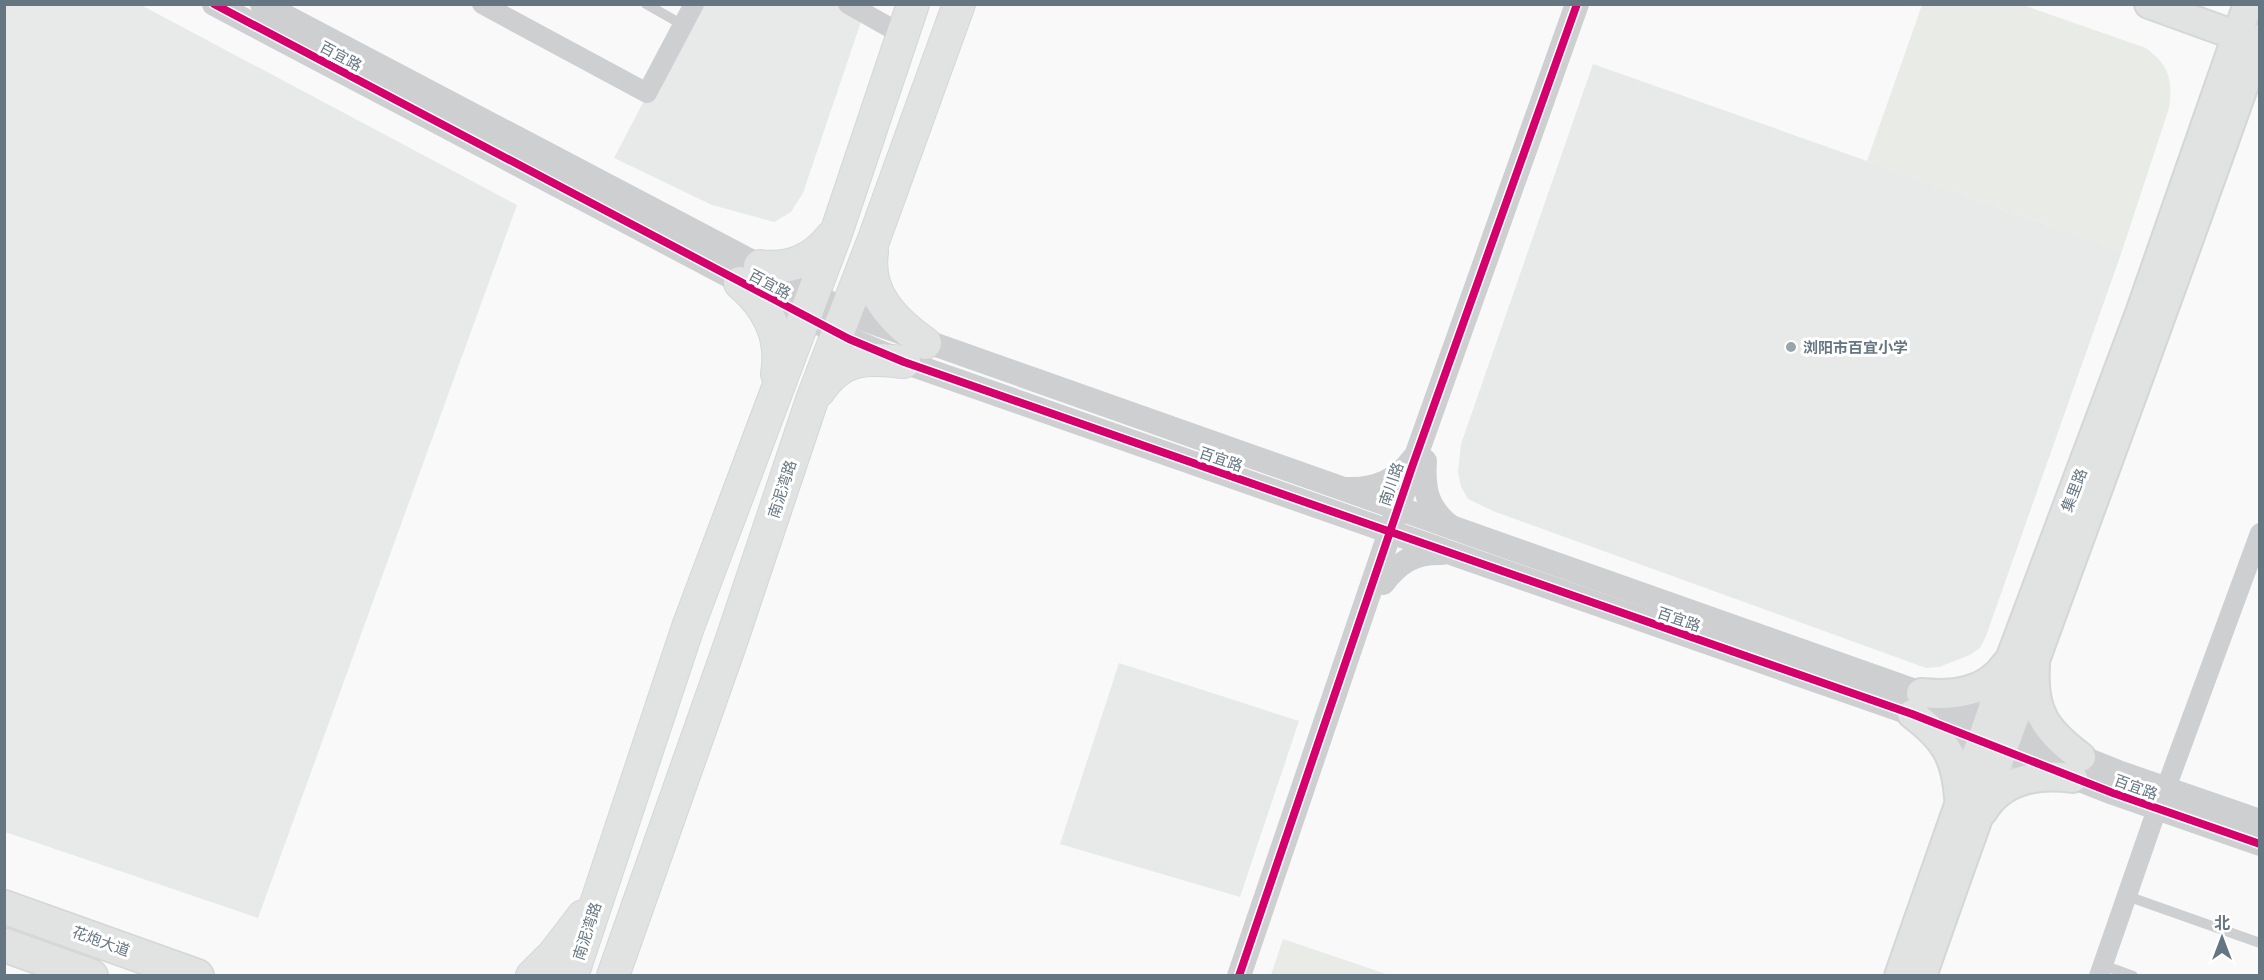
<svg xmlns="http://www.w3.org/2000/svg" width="2264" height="980" viewBox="0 0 2264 980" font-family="Montserrat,'Noto Sans SC',sans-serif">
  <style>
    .built { fill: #e8e9e9 }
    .green { fill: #e8ebe6 }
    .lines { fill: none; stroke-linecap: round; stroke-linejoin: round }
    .secondary-casing { stroke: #d5d6d7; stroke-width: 32 }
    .primary-casing { stroke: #d5d6d7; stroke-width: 34 }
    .trunk-casing { stroke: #d5d6d6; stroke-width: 36 }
    .service { stroke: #cecfd0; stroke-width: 10 }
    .minor { stroke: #cecfd0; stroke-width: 20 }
    .tertiary { stroke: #cecfd0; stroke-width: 24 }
    .secondary { stroke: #e1e2e2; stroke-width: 28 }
    .primary { stroke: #e1e2e2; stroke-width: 32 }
    .trunk { stroke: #e1e2e2; stroke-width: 33 }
    .cycleway-casing { stroke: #fff; stroke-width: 11 }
    .cycleway { stroke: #d6006c; stroke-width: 8 }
    .poi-dot { fill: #99a4ac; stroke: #fff; stroke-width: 2 }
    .labels { text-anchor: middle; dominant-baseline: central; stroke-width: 6; stroke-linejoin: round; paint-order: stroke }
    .street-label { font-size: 15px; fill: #657683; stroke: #fff }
    .poi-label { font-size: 15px; font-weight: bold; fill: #657683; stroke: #fff; text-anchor: start }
  </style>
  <rect width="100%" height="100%" fill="#f9f9f9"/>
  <!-- built -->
  <g class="built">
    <polygon points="5,4 141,5 517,205 258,918 5,832"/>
    <polygon points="694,5 848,5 864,13 803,193 791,212 774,222 712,205 614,158"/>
    <polygon points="1593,64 2122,251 1986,636 1980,648 1970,655 1939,667 1926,668 1493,511 1468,499 1461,487 1458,472 1461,444"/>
    <polygon points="1119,663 1299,721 1240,897 1060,844"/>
  </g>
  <!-- green -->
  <g class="green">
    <path d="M 1922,5 L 2023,5 L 2146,48 C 2169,65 2173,80 2169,108 L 2122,251 L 1867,161 Z"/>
    <polygon points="1283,939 1389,975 1271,975"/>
  </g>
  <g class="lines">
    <!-- secondary casing -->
    <g class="secondary-casing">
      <g id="secondary">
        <polyline points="2149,4 2254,42"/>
        <path d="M 2035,666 C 2032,712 2046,731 2081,757"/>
        <path d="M 1921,693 C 1953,696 1986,693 2006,664"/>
        <path d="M 1912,714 C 1944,738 1956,756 1959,797"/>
        <path d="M 1983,811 C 2002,779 2039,773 2073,778"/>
        <polyline points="1899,976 2011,657 2140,313 2248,4"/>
        <path d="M 1922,976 C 2031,662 2151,352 2260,39"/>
      </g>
    </g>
    <!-- primary casing -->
    <g class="primary-casing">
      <g id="primary">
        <path d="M 872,252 C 866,294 894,321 925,343"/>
        <path d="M 760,266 C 790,270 813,260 832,236"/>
        <path d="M 740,283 C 768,307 783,336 777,374"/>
        <path d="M 819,391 C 842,356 866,358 904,362"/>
        <polyline points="532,976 553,955 583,916"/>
        <polyline points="572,976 688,627 835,236 913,4"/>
        <polyline points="613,976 731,642 813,397 874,239 959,4"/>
      </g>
    </g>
    <!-- trunk casing -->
    <g class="trunk-casing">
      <g id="trunk">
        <polyline points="4,907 197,976"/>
        <polyline points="4,945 91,976"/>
      </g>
    </g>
    <!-- service -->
    <g class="service">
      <polyline points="646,4 683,25"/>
      <polyline points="2127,896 2260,943"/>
      <polyline points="2103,965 2133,976"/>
    </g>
    <!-- minor -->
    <g class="minor">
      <polyline points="482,4 647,93 694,4"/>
      <polyline points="848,4 903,35"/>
      <polyline points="2166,788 2260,533"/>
      <polyline points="2099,976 2157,809"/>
    </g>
    <!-- tertiary -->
    <g class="tertiary">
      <polyline points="214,4 849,339 904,362 1912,714 2113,793 2260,844"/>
      <polyline points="262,4 857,317 1921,693 2118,772 2260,821"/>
      <path d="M 1425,461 C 1423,489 1427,509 1451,527"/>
      <path d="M 1347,489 C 1374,490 1397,481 1413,459"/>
      <path d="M 1383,583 C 1399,562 1415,552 1442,553"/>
      <polyline points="1239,976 1412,467 1577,4"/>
    </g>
    <!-- secondary -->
    <use href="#secondary" class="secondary"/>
    <!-- primary -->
    <use href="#primary" class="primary"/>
    <!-- trunk -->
    <use href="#trunk" class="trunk"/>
    <!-- cycleway casing -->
    <g class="cycleway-casing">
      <g id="cycleway">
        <polyline points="214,4 849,339 904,362 1912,714 2113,793 2260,844"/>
        <polyline points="1239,976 1412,467 1577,4"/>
      </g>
    </g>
    <!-- cycleway -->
    <use href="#cycleway" class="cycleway"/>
  </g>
  <!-- markers -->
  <circle class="poi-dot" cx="1791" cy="347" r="6"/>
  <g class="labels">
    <!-- street labels -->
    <g class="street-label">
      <text transform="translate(341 56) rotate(28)">百宜路</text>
      <text transform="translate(770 284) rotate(28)">百宜路</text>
      <text transform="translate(1221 459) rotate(19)">百宜路</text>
      <text transform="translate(1391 484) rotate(-71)">南川路</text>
      <text transform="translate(782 489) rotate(-72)">南泥湾路</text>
      <text transform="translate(2074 490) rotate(-69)">集里路</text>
      <text transform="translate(1679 619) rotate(19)">百宜路</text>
      <text transform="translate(2136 787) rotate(20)">百宜路</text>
      <text transform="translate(587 931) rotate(-72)">南泥湾路</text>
      <text transform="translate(101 941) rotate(20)">花炮大道</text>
    </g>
    <!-- poi labels -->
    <g class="poi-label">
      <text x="1803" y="347">浏阳市百宜小学</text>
    </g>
  </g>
  <!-- border -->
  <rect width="2264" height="980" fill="none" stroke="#657683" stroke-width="12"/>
  <!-- north arrow -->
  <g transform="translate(2222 938)" stroke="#ffffff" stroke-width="4.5" paint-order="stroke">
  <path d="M0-4.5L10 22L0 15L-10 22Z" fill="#657683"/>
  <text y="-9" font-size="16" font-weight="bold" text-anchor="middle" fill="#657683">北</text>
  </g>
</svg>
